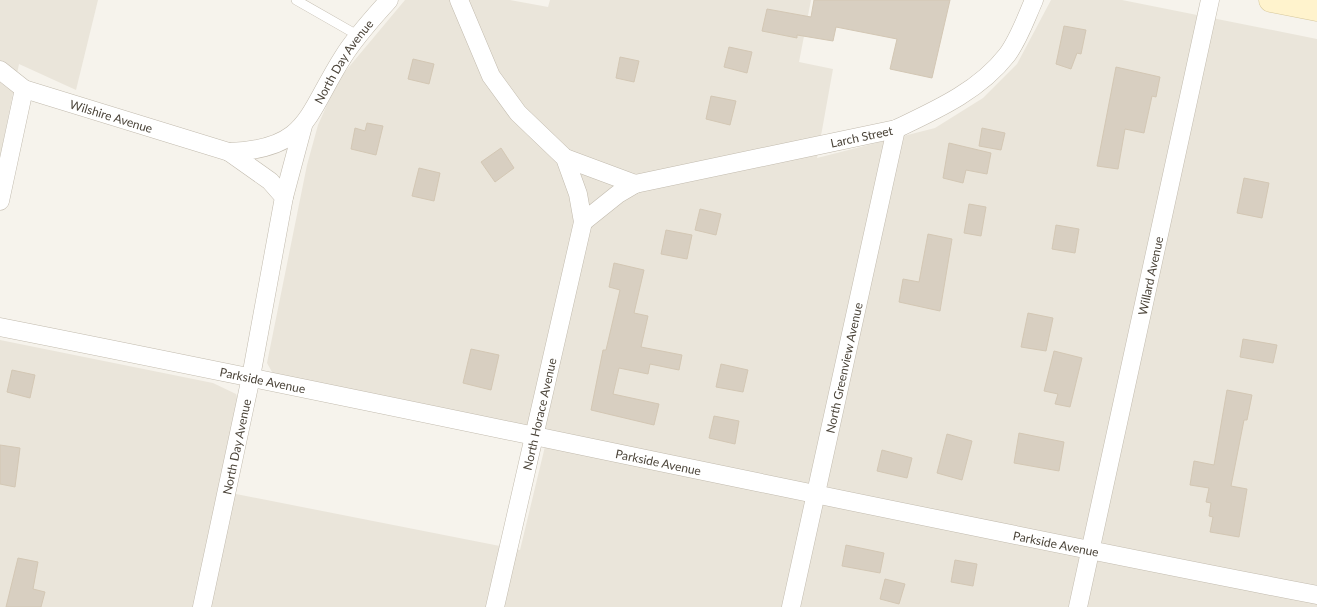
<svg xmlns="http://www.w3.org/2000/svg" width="1317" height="607" viewBox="0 0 1317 607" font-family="Lato,sans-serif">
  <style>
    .residential { fill: #eae5da }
    .building { fill: #d8cfc1; stroke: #d3c7b4 }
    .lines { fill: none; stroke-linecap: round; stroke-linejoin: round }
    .service-casing { stroke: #c2bbae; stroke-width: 10 }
    .minor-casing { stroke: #c2bbae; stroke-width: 19 }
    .secondary-casing { stroke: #d6c79b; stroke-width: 25 }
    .service { stroke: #fff; stroke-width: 9 }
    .minor { stroke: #fff; stroke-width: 18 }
    .secondary { stroke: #fff3cd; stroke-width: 24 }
    .labels { text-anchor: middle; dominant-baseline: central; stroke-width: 5; stroke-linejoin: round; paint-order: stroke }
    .street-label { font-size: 12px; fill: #4b4439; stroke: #fff }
  </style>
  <rect width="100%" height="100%" fill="#f6f3ec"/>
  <!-- residential -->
  <g class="residential">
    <polygon points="0,0 98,0 76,90 19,64 0,157"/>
    <polygon points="405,0 510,0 548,7 550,0 811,0 799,62 833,69 817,158 935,128 983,98 1017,64 1051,0 1122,0 1317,39 1317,607 0,607 0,340 213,383 236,394 238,400 221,491 520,550 548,434 279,378 272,372 267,363 307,165 318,125 338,80"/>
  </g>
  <!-- building -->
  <g class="building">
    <polygon points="814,0 950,0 932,78 890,69 897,39 836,27 833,41 797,35 797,38 762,31 767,9 811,17"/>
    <polygon points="1064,26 1086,30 1081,54 1077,53 1071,69 1056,64"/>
    <polygon points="729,47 752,52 747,73 724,67"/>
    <polygon points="620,57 639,61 634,82 616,78"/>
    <polygon points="413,59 434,64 429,84 408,79"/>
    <polygon points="1116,67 1160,77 1156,97 1152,96 1144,133 1125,129 1118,169 1097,166"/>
    <polygon points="711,96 736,101 730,125 706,119"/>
    <polygon points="367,123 383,126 376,155 351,149 355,128 365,131"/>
    <polygon points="982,128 1005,133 1001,150 979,146"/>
    <polygon points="949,143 991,153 987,174 966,170 963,183 943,178"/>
    <polygon points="501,148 514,168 495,182 481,162"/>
    <polygon points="419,168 440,173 434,201 412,196"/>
    <polygon points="1244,178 1269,183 1262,218 1237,213"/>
    <polygon points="969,204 986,207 981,236 964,233"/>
    <polygon points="700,209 721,214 716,235 695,230"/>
    <polygon points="1056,225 1079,229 1075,253 1052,249"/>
    <polygon points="666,230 692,235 687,259 661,254"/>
    <polygon points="928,234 952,239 940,311 899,302 903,279 919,282"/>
    <polygon points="614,263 644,270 634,313 648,316 641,347 682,355 679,370 650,364 648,374 619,368 613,394 659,404 654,425 591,410 603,350 606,350 620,290 609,287"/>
    <polygon points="1028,313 1053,318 1046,351 1021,347"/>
    <polygon points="1243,339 1277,345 1273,363 1240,357"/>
    <polygon points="471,349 499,355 491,390 463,383"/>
    <polygon points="1054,351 1082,358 1070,407 1055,404 1058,394 1044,391"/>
    <polygon points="721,364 748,370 743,392 716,387"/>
    <polygon points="12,370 35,375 30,398 7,392"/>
    <polygon points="1227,390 1252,395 1247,420 1244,420 1231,486 1247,489 1239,537 1210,532 1213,517 1209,516 1211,503 1206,502 1209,488 1190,485 1194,461 1214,465"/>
    <polygon points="714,416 739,421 735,444 709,438"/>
    <polygon points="1019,433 1064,442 1059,471 1014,463"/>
    <polygon points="947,434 972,441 962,480 937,473"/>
    <polygon points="0,445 20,448 15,487 0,484"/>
    <polygon points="882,450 912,458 907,478 877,471"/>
    <polygon points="846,545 884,553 880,573 842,566"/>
    <polygon points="18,558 38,562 33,589 45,592 41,607 6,607"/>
    <polygon points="955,560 977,564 973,586 951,582"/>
    <polygon points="885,579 905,584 899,604 880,599"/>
  </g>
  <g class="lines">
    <!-- service casing -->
    <g class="service-casing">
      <polyline id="service" points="296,0 359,36"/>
    </g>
    <!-- minor casing -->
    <g class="minor-casing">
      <g id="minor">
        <path id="s1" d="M 459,0 L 491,76 L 518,113 L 565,158 L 578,194 L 583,222 L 618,194 L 635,184 L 896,129 C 936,110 979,91 1007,55 C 1019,39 1026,18 1034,0"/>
        <path id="s2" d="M 0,70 L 24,89 L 229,152"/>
        <polyline points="565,158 635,184"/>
        <polyline points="284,197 303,126"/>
        <polyline points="0,201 24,89"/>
        <path id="s3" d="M 0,327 C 440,414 877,510 1317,595"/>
        <path id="s4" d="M 202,607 L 251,377 L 284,197 L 270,181 L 229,152 C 309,149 306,115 343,57 C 356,36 373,18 389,0"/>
        <path id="s5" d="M 495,607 L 583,222"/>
        <path id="s6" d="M 791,607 L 896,129"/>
        <path id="s7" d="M 1078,607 L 1210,0"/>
      </g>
    </g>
    <!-- secondary casing -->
    <g class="secondary-casing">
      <polyline id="secondary" points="1271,0 1317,9"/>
    </g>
    <!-- service -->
    <use href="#service" class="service"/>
    <!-- minor -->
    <use href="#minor" class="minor"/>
    <!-- secondary -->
    <use href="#secondary" class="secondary"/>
  </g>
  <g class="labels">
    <!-- street labels -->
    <g class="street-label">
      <text stroke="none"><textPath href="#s4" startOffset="646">North Day Avenue</textPath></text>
      <text stroke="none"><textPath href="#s2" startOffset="122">Wilshire Avenue</textPath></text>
      <text stroke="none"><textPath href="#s1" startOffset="556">Larch Street</textPath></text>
      <text stroke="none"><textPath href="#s7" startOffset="339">Willard Avenue</textPath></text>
      <text stroke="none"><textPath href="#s6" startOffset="245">North Greenview Avenue</textPath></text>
      <text stroke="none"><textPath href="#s3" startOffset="268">Parkside Avenue</textPath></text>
      <text stroke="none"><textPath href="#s5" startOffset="198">North Horace Avenue</textPath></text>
      <text stroke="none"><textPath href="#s4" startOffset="164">North Day Avenue</textPath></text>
      <text stroke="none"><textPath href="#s3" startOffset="672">Parkside Avenue</textPath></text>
      <text stroke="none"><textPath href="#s3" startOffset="1078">Parkside Avenue</textPath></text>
    </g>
  </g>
</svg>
